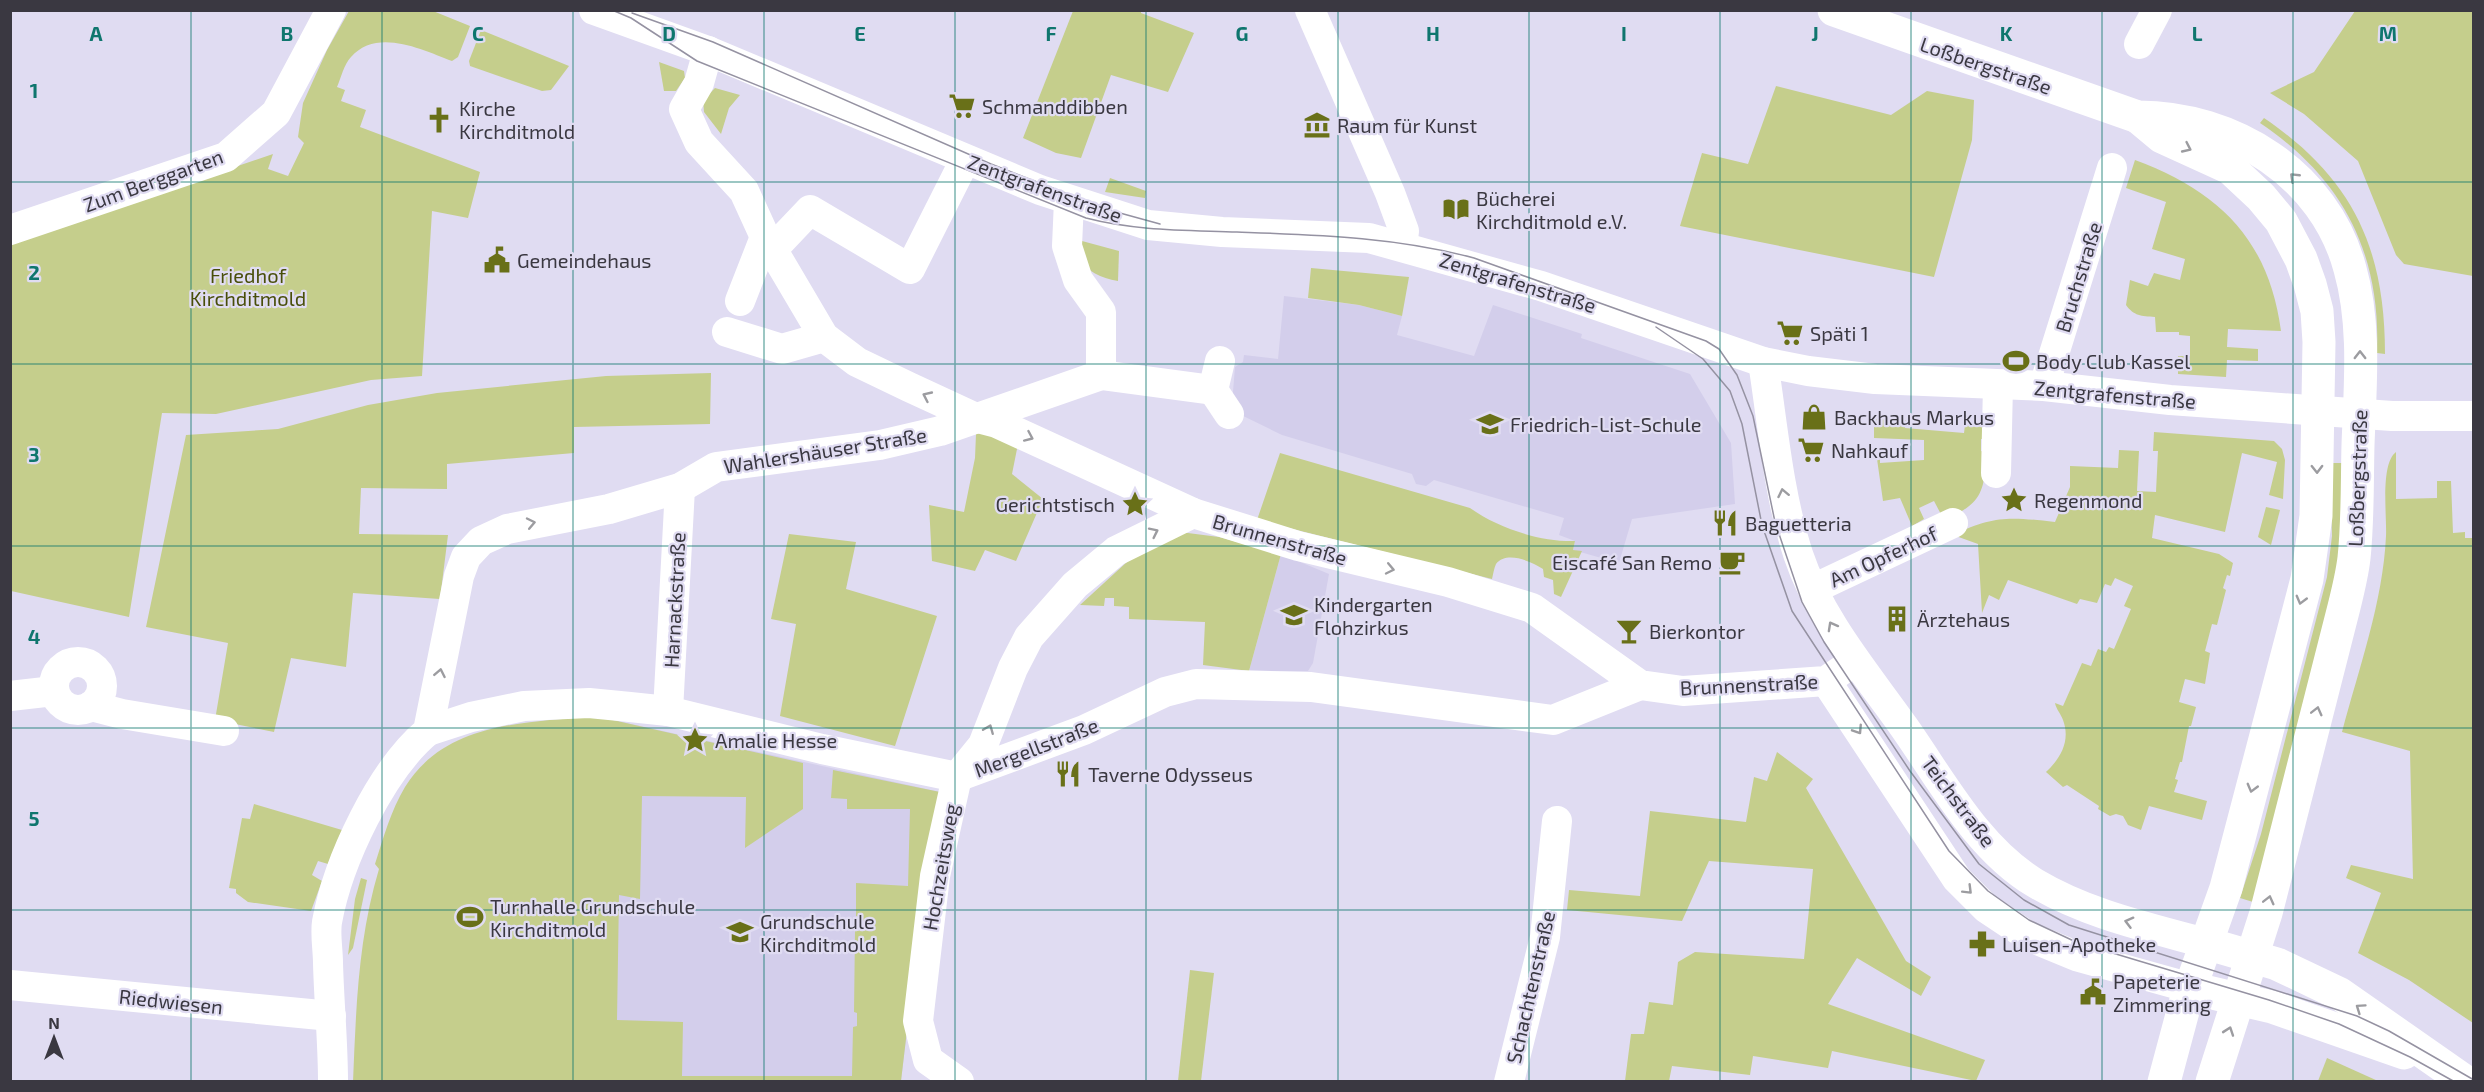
<svg xmlns="http://www.w3.org/2000/svg" width="2484" height="1092" viewBox="0 0 2484 1092" font-family="'Exo 2',sans-serif">
  <style>
    .built { fill: #d3ceeb }
    .green { fill: #c5ce8c }
    .lines { fill: none; stroke-linecap: round; stroke-linejoin: round }
    .minor { stroke: #fff; stroke-width: 30 }
    .major { stroke: #fff; stroke-width: 33 }
    .tram { stroke: #9592a2; stroke-width: 1.5 }
    .oneway { stroke: #9c9ca0 }
    .grid { fill: none; stroke: #0f766e; stroke-width: 1.5; stroke-opacity: 0.55 }
    .labels { text-anchor: middle; dominant-baseline: central; stroke-width: 4.5; stroke-linejoin: round; paint-order: stroke }
    .street-label { font-size: 20px; fill: #3a3841; stroke: #e0dcf2 }
    .poi-label { font-size: 20px; fill: #3a3841; stroke: #e0dcf2; text-anchor: start }
    .park-label { font-size: 20px; fill: #484e09; stroke: #e0dcf2 }
    .grid-label { font-size: 20px; text-anchor: middle; font-weight: bold; fill: #0f766e; stroke: #e0dcf2; stroke-width: 4.5; stroke-linejoin: round; paint-order: stroke }
  </style>
  <rect width="100%" height="100%" fill="#e0dcf2"/>
  <!-- built -->
  <g class="built">
    <polygon points="1284,296 1359,305 1402,316 1397,335 1474,356 1493,305 1582,334 1581,338 1690,374 1731,443 1735,504 1632,519 1619,563 1573,550 1575,541 1559,535 1564,518 1434,480 1426,486 1416,484 1412,474 1282,435 1237,413 1232,404 1235,367 1243,362 1244,355 1278,359"/>
    <polygon points="1281,554 1329,574 1313,663 1308,671 1249,671"/>
    <polygon points="595,716 940,792 924,887 901,1081 545,1082"/>
  </g>
  <!-- green -->
  <g class="green">
    <path d="M 349,11 L 433,11 L 470,26 L 458,57 L 452,61 C 423,50 377,27 351,57 C 344,64 341,78 337,87 L 345,90 L 341,101 L 366,110 L 360,127 L 480,172 L 468,218 L 432,211 L 422,376 L 371,380 L 216,414 L 162,413 L 129,617 L 11,591 L 10,244 L 273,154 L 268,169 L 288,176 L 304,143 L 298,137 L 303,103 L 327,50 Z"/>
    <polygon points="1073,11 1141,11 1141,13 1194,33 1168,92 1111,75 1081,158 1056,153 1023,138"/>
    <polygon points="2355,11 2473,11 2473,276 2404,264 2396,255 2358,161 2304,114 2270,93 2314,72"/>
    <polygon points="481,30 569,66 551,90 542,91 470,66 469,61"/>
    <polygon points="659,62 684,71 685,78 676,91 664,91"/>
    <polygon points="1776,86 1891,115 1927,91 1974,100 1972,140 1934,277 1680,226 1702,153 1748,164"/>
    <polygon points="715,88 740,95 729,108 721,134 704,112 703,100"/>
    <path d="M 2264,118 C 2352,178 2385,247 2385,354 L 2377,353 C 2381,253 2343,179 2260,123 Z"/>
    <path d="M 2135,160 C 2219,191 2269,240 2281,331 L 2228,329 L 2227,347 L 2258,349 L 2258,361 L 2227,360 L 2226,377 L 2178,374 L 2178,356 L 2190,356 L 2190,336 L 2179,335 L 2179,332 L 2156,332 L 2155,317 C 2141,316 2134,316 2126,305 L 2130,280 L 2148,286 L 2154,273 L 2180,280 L 2185,259 L 2152,249 L 2166,202 L 2126,188 Z"/>
    <polygon points="1110,178 1146,191 1145,198 1105,192"/>
    <path d="M 1082,241 L 1119,251 L 1118,281 C 1100,278 1088,272 1078,257 Z"/>
    <polygon points="1311,268 1409,277 1402,316 1359,305 1308,298"/>
    <polygon points="711,373 710,424 574,427 574,453 447,464 447,489 361,488 359,534 448,535 440,599 353,593 346,667 291,658 274,732 215,720 228,643 146,627 186,435 278,429 368,405 437,393 606,376"/>
    <path d="M 1874,419 L 1906,420 L 1905,428 L 1964,433 L 1965,425 L 1986,426 L 1985,439 L 1981,439 L 1981,451 L 1985,452 C 1986,492 1981,504 1944,520 L 1934,501 L 1919,508 L 1924,519 L 1912,526 L 1900,498 L 1883,501 L 1877,459 L 1880,459 L 1880,463 L 1924,460 L 1924,440 L 1874,438 Z"/>
    <polygon points="985,430 1018,444 1012,474 1043,499 1016,561 985,550 975,571 932,561 929,505 964,512 975,458 976,434"/>
    <path d="M 2154,432 L 2274,441 L 2282,449 L 2285,460 L 2283,499 L 2269,495 L 2277,462 L 2242,453 L 2225,532 L 2155,515 L 2152,538 L 2219,554 L 2233,563 L 2230,576 L 2227,575 L 2223,588 L 2226,590 L 2217,625 L 2212,624 L 2205,651 L 2210,653 L 2205,684 L 2185,679 L 2179,702 L 2196,707 L 2191,726 L 2189,726 L 2182,762 L 2180,762 L 2175,779 L 2178,780 L 2174,792 L 2207,801 L 2202,820 L 2149,806 L 2141,830 L 2128,825 L 2123,816 L 2116,814 L 2110,816 L 2098,809 L 2099,806 L 2067,785 L 2063,787 L 2046,772 C 2060,759 2071,741 2063,720 C 2061,714 2056,709 2055,703 L 2063,706 L 2082,663 L 2091,666 L 2098,649 L 2106,652 L 2109,647 L 2114,649 L 2131,609 L 2124,606 L 2133,586 L 2115,578 L 2111,586 L 2105,584 L 2097,603 L 2080,599 L 2077,604 L 2008,580 L 1999,600 L 1989,595 L 1982,613 L 1978,544 L 1953,535 C 1994,515 2010,517 2055,522 L 2070,487 L 2070,466 L 2118,468 L 2119,450 L 2139,451 L 2137,491 L 2156,492 L 2158,451 L 2153,451 Z"/>
    <path d="M 2396,452 L 2396,499 L 2437,498 L 2437,481 L 2451,481 L 2453,533 L 2465,532 L 2465,538 L 2473,538 L 2473,1023 L 2409,980 L 2358,953 L 2381,893 L 2346,878 L 2351,865 L 2413,879 L 2410,751 L 2342,732 C 2359,668 2383,602 2386,536 C 2387,516 2380,464 2396,452 Z"/>
    <path d="M 1280,453 L 1470,508 C 1498,528 1540,542 1575,541 L 1573,550 L 1582,551 L 1561,597 L 1554,594 L 1553,580 L 1544,577 L 1543,569 C 1532,562 1507,550 1496,564 C 1494,568 1493,575 1492,579 L 1257,520 Z"/>
    <polygon points="2330,463 2344,463 2343,553 2253,902 2240,898 2261,834 2327,577 2332,536"/>
    <polygon points="2266,507 2280,510 2271,545 2258,537"/>
    <polygon points="1180,532 1219,537 1281,554 1249,671 1203,665 1205,622 1129,619 1129,607 1114,606 1114,598 1105,598 1104,606 1080,605 1128,561"/>
    <polygon points="789,534 856,542 846,589 937,616 895,746 780,716 796,624 771,619"/>
    <path d="M 595,716 L 803,763 L 803,809 L 745,848 L 746,797 L 642,796 L 640,899 L 619,895 L 617,1020 L 683,1022 L 682,1076 L 852,1076 L 853,1027 L 857,1026 L 857,1013 L 854,1012 L 855,931 L 859,931 L 860,917 L 856,916 L 856,883 L 908,886 L 910,809 L 847,809 L 847,799 L 831,798 L 833,770 L 940,792 L 924,887 L 901,1081 L 353,1082 C 356,1009 358,939 379,869 L 375,864 C 383,839 391,810 405,787 C 446,721 527,723 595,716 Z"/>
    <polygon points="1777,752 1813,779 1806,788 1906,961 1931,977 1921,996 1857,958 1828,1004 1985,1060 1976,1081 1832,1051 1828,1068 1753,1056 1750,1075 1672,1066 1669,1081 1625,1081 1631,1034 1644,1034 1649,1002 1673,1005 1678,962 1695,952 1804,959 1813,869 1709,861 1682,921 1567,910 1569,890 1640,896 1650,811 1746,822 1754,777 1767,781"/>
    <polygon points="254,804 342,830 328,864 318,861 312,875 322,881 311,911 248,902 236,893 236,889 229,888 242,818 250,819"/>
    <polygon points="361,878 367,880 353,948 348,955 355,899"/>
    <polygon points="1190,970 1214,973 1201,1081 1178,1081"/>
    <polygon points="2327,1058 2378,1081 2318,1081"/>
  </g>
  <g class="lines">
    <!-- minor -->
    <g class="minor">
      <polyline points="594,10 708,51 1040,190 1148,225 1222,232 1369,238 1541,286 1763,362 1808,371 1875,379 2044,386 2170,400 2392,416 2474,416"/>
      <polyline points="1310,10 1390,193 1404,231 1402,246"/>
      <polyline points="2139,44 2157,10"/>
      <polyline points="708,51 699,83 684,109 699,142 744,191 765,237 824,337 857,362 909,387 974,417 997,423 1193,513 1298,546 1448,582 1532,608 1640,685 1683,691 1826,681 1855,661"/>
      <polyline points="1069,201 1067,246 1078,280 1101,312 1101,375"/>
      <polyline points="10,230 226,157 276,113 331,10"/>
      <polyline points="772,250 810,210 910,269 965,160"/>
      <polyline points="740,301 765,237"/>
      <polyline points="727,332 782,349 824,337"/>
      <polyline points="1220,361 1213,390 1229,414"/>
      <path d="M 1763,362 C 1773,426 1778,492 1798,554 C 1820,620 1865,672 1904,727 C 1942,781 1977,848 2035,883 C 2087,914 2147,927 2205,943"/>
      <polyline points="1101,375 1213,390"/>
      <polyline points="2044,386 2112,168"/>
      <polyline points="1996,473 1998,385"/>
      <polyline points="1813,589 1953,523"/>
      <circle cx="78" cy="686" r="24"/>
      <polyline points="1826,681 1957,879 1986,908 2028,936 2076,956 2191,988"/>
      <polyline points="10,696 54,691"/>
      <polyline points="91,706 122,714 224,731"/>
      <polyline points="668,711 680,488"/>
      <polyline points="428,731 471,717 524,706 589,703 630,707 668,711 822,749 957,777 1084,730 1165,692 1196,684 1311,687 1553,720 1640,685"/>
      <polyline points="10,985 331,1016"/>
      <path d="M 333,1082 C 333,1042 329,1002 328,963 C 328,950 325,934 327,922 C 338,861 381,770 428,731 L 459,576 L 466,557 L 481,541 L 507,529 L 609,509 L 680,488 L 716,467 L 880,445 L 940,431 L 1101,375"/>
      <polyline points="959,1082 928,1060 918,1021 935,876 957,777 983,745 1013,668 1029,637 1075,585 1116,551 1193,513"/>
      <polyline points="1509,1082 1545,937 1557,821"/>
    </g>
    <!-- major -->
    <g class="major">
      <path d="M 1834,10 L 2138,117 C 2232,117 2325,174 2350,269 C 2366,325 2360,388 2358,445 C 2357,483 2358,521 2354,558 C 2352,575 2348,591 2344,607 L 2266,913 L 2212,1082"/>
      <polyline points="2138,117 2162,137 2230,168 2261,197 2281,221 2301,259 2310,284 2317,311 2319,342 2316,516 2307,579 2226,888 2186,1000 2164,1082"/>
      <polyline points="2205,943 2277,964 2340,994 2466,1082"/>
      <polyline points="2191,988 2272,1007 2404,1053"/>
    </g>
    <!-- tram -->
    <g class="tram">
      <path d="M 612,10 L 631,18 L 697,61 L 1086,218 C 1136,231 1186,230 1237,232 C 1317,235 1396,237 1474,258 L 1706,341 L 1719,349 L 1737,375 L 1753,416 L 1775,522 L 1802,602 L 1824,642 L 1910,771 L 1979,864 L 2024,900 L 2069,925 L 2357,1016 L 2389,1031 L 2474,1080"/>
      <polyline points="632,13 713,42 991,164 1109,210 1160,224"/>
      <polyline points="1656,327 1703,359 1730,391 1742,424 1762,525 1792,611 1949,851 1988,891 2029,920 2076,942 2269,1000 2339,1024 2410,1057 2455,1082"/>
    </g>
  </g>
  <!-- one-way arrows -->
  <defs><path id="oneway-chevron" d="M-2-3.5L2.5 0L-2 3.5" fill="none" stroke-width="1.6" stroke-linecap="round" stroke-linejoin="round" transform="scale(1.5)"/></defs>
  <g class="oneway">
    <use href="#oneway-chevron" transform="translate(2187 148) rotate(25)"/>
    <use href="#oneway-chevron" transform="translate(2294 177) rotate(-136)"/>
    <use href="#oneway-chevron" transform="translate(2360 355) rotate(-90)"/>
    <use href="#oneway-chevron" transform="translate(927 396) rotate(-155)"/>
    <use href="#oneway-chevron" transform="translate(1029 437) rotate(24)"/>
    <use href="#oneway-chevron" transform="translate(2317 469) rotate(89)"/>
    <use href="#oneway-chevron" transform="translate(1783 493) rotate(-102)"/>
    <use href="#oneway-chevron" transform="translate(531 523) rotate(-12)"/>
    <use href="#oneway-chevron" transform="translate(1154 532) rotate(-26)"/>
    <use href="#oneway-chevron" transform="translate(1390 569) rotate(12)"/>
    <use href="#oneway-chevron" transform="translate(2301 600) rotate(105)"/>
    <use href="#oneway-chevron" transform="translate(1832 626) rotate(-119)"/>
    <use href="#oneway-chevron" transform="translate(440 673) rotate(-79)"/>
    <use href="#oneway-chevron" transform="translate(2317 711) rotate(-76)"/>
    <use href="#oneway-chevron" transform="translate(989 729) rotate(-68)"/>
    <use href="#oneway-chevron" transform="translate(1858 730) rotate(57)"/>
    <use href="#oneway-chevron" transform="translate(2252 788) rotate(105)"/>
    <use href="#oneway-chevron" transform="translate(1968 890) rotate(45)"/>
    <use href="#oneway-chevron" transform="translate(2269 900) rotate(-76)"/>
    <use href="#oneway-chevron" transform="translate(2129 922) rotate(-165)"/>
    <use href="#oneway-chevron" transform="translate(2360 1008) rotate(-145)"/>
    <use href="#oneway-chevron" transform="translate(2229 1031) rotate(-71)"/>
  </g>
  <!-- grid -->
  <path class="grid" d="M 191,10 L 191,1082M 382,10 L 382,1082M 573,10 L 573,1082M 764,10 L 764,1082M 955,10 L 955,1082M 1146,10 L 1146,1082M 1338,10 L 1338,1082M 1529,10 L 1529,1082M 1720,10 L 1720,1082M 1911,10 L 1911,1082M 2102,10 L 2102,1082M 2293,10 L 2293,1082M 10,182 L 2474,182M 10,364 L 2474,364M 10,546 L 2474,546M 10,728 L 2474,728M 10,910 L 2474,910"/>
  <!-- icons -->
  <defs>
    <g id="supermarket-bare" transform="scale(2.07)"><path d="M-6-5.5h2.5l.6 2H6L4.5 2H-2.5L-4.4-4H-6ZM-1.5 3.2a1.3 1.3 0 1 0 .1 0ZM3 3.2a1.3 1.3 0 1 0 .1 0Z" fill="#697018" stroke="#e0dcf2" stroke-width="2.5" paint-order="stroke"/></g>
    <g id="church-bare" transform="scale(2.07)"><path d="M-1.2-6h2.4v3.5h3.3v2.4h-3.3V6h-2.4V-.1h-3.3v-2.4h3.3Z" fill="#697018" stroke="#e0dcf2" stroke-width="2.5" paint-order="stroke"/></g>
    <g id="museum-bare" transform="scale(2.07)"><path d="M0-6L6-3V-2H-6V-3ZM-5-1h2V3h-2ZM-1-1h2V3h-2ZM3-1h2V3H3ZM-6 4H6V6H-6Z" fill="#697018" stroke="#e0dcf2" stroke-width="2.5" paint-order="stroke"/></g>
    <g id="library-bare" transform="scale(2.07)"><path d="M-6-4Q-3-5.5-.7-3.5V5Q-3 3-6 4ZM6-4Q3-5.5 .7-3.5V5Q3 3 6 4Z" fill="#697018" stroke="#e0dcf2" stroke-width="2.5" paint-order="stroke"/></g>
    <g id="civic-bare" transform="scale(2.07)"><path d="M-.6-6.5H3V-4.5H.6V-3L4-1V1h2V6H-6V1h2V-1L-.6-3ZM-1.2 2.5V6h2.4V2.5Z" fill="#697018" stroke="#e0dcf2" stroke-width="2.5" paint-order="stroke"/></g>
    <g id="stadium-bare" transform="scale(2.07)"><path d="M0-5a6.5 5 0 1 0 0 10a6.5 5 0 1 0 0-10ZM-3.5-1.8h7v3.6h-7Z" fill="#697018" stroke="#e0dcf2" stroke-width="2.5" paint-order="stroke"/></g>
    <g id="shop-bare" transform="scale(2.07)"><path d="M-5-2.5h2.3a2.7 3.5 0 0 1 5.4 0H5L5.5 6h-11ZM-1.5-2.5h3a1.5 2.3 0 0 0-3 0Z" fill="#697018" stroke="#e0dcf2" stroke-width="2.5" paint-order="stroke"/></g>
    <g id="school-bare" transform="scale(2.07)"><path d="M0-5L7-2L0 1L-7-2ZM-4 1L0 2.5L4 1V4Q0 6-4 4Z" fill="#697018" stroke="#e0dcf2" stroke-width="2.5" paint-order="stroke"/></g>
    <g id="sight-bare" transform="scale(2.07)"><path d="M0-6L1.8-2.2L6-1.7L2.9 1.2L3.7 5.4L0 3.3L-3.7 5.4L-2.9 1.2L-6-1.7L-1.8-2.2Z" fill="#697018" stroke="#e0dcf2" stroke-width="2.5" paint-order="stroke"/></g>
    <g id="restaurant-bare" transform="scale(2.07)"><path d="M-5-6h1v4h1v-4h1v4h1v-4h1v5L-1.5 .5V6h-2V.5L-5-1ZM5-6V6H3V1.5H1.5Q1.5-4 5-6Z" fill="#697018" stroke="#e0dcf2" stroke-width="2.5" paint-order="stroke"/></g>
    <g id="cafe-bare" transform="scale(2.07)"><path d="M-5.5-4.5H6V0H3Q3 3.5 0 3.5H-2.5Q-5.5 3.5-5.5 0ZM3-3.2v2h1.7v-2ZM-6 4.5H4V6H-6Z" fill="#697018" stroke="#e0dcf2" stroke-width="2.5" paint-order="stroke"/></g>
    <g id="building-bare" transform="scale(2.07)"><path d="M-4-6H4V6H1V3H-1V6H-4ZM-2.5-4.3h1.7v1.8h-1.7ZM.8-4.3h1.7v1.8H.8ZM-2.5-1h1.7V.8h-1.7ZM.8-1h1.7V.8H.8Z" fill="#697018" stroke="#e0dcf2" stroke-width="2.5" paint-order="stroke"/></g>
    <g id="bar-bare" transform="scale(2.07)"><path d="M-6-5H6L.8 .8V4.5H3.5V6h-7V4.5H-.8V.8Z" fill="#697018" stroke="#e0dcf2" stroke-width="2.5" paint-order="stroke"/></g>
    <g id="pharmacy-bare" transform="scale(2.07)"><path d="M-2-6h4v4h4v4h-4v4h-4v-4h-4v-4h4Z" fill="#697018" stroke="#e0dcf2" stroke-width="2.5" paint-order="stroke"/></g>
  </defs>
  <g fill-rule="evenodd">
    <use href="#supermarket-bare" x="962" y="106"/>
    <use href="#church-bare" x="439" y="120"/>
    <use href="#museum-bare" x="1317" y="125"/>
    <use href="#library-bare" x="1456" y="209"/>
    <use href="#civic-bare" x="497" y="260"/>
    <use href="#supermarket-bare" x="1790" y="333"/>
    <use href="#stadium-bare" x="2016" y="361"/>
    <use href="#shop-bare" x="1814" y="417"/>
    <use href="#school-bare" x="1490" y="424"/>
    <use href="#supermarket-bare" x="1811" y="450"/>
    <use href="#sight-bare" x="2014" y="500"/>
    <use href="#sight-bare" x="1135" y="504"/>
    <use href="#restaurant-bare" x="1725" y="523"/>
    <use href="#cafe-bare" x="1732" y="562"/>
    <use href="#school-bare" x="1294" y="615"/>
    <use href="#building-bare" x="1897" y="619"/>
    <use href="#bar-bare" x="1629" y="631"/>
    <use href="#sight-bare" x="695" y="740"/>
    <use href="#restaurant-bare" x="1068" y="774"/>
    <use href="#stadium-bare" x="470" y="917"/>
    <use href="#school-bare" x="740" y="932"/>
    <use href="#pharmacy-bare" x="1982" y="944"/>
    <use href="#civic-bare" x="2093" y="992"/>
  </g>
  <g class="labels">
    <!-- street labels -->
    <g class="street-label">
      <text transform="translate(1986 65) rotate(19)">Loßbergstraße</text>
      <text transform="translate(153 180) rotate(-20)">Zum Berggarten</text>
      <text transform="translate(1045 188) rotate(20)">Zentgrafenstraße</text>
      <text transform="translate(2078 277) rotate(-73)">Bruchstraße</text>
      <text transform="translate(1518 282) rotate(17)">Zentgrafenstraße</text>
      <text transform="translate(2115 394) rotate(5)">Zentgrafenstraße</text>
      <text transform="translate(825 450) rotate(-9)">Wahlershäuser Straße</text>
      <text transform="translate(2357 478) rotate(-88)">Loßbergstraße</text>
      <text transform="translate(1280 539) rotate(16)">Brunnenstraße</text>
      <text transform="translate(1883 556) rotate(-25)">Am Opferhof</text>
      <text transform="translate(674 600) rotate(-87)">Harnackstraße</text>
      <text transform="translate(1749 684) rotate(-3)">Brunnenstraße</text>
      <text transform="translate(1036 747) rotate(-21)">Mergellstraße</text>
      <text transform="translate(1959 801) rotate(53)">Teichstraße</text>
      <text transform="translate(940 867) rotate(-80)">Hochzeitsweg</text>
      <text transform="translate(1530 987) rotate(-77)">Schachtenstraße</text>
      <text transform="translate(171 1001) rotate(6)">Riedwiesen</text>
    </g>
    <!-- poi labels -->
    <g class="poi-label">
      <text x="982" y="106">Schmanddibben</text>
      <text x="459" y="108">Kirche<tspan x="459" dy="23">Kirchditmold</tspan></text>
      <text x="1337" y="125">Raum für Kunst</text>
      <text x="1476" y="198">Bücherei<tspan x="1476" dy="23">Kirchditmold e.V.</tspan></text>
      <text x="517" y="260">Gemeindehaus</text>
      <text x="1810" y="333">Späti 1</text>
      <text x="2036" y="361">Body Club Kassel</text>
      <text x="1834" y="417">Backhaus Markus</text>
      <text x="1510" y="424">Friedrich-List-Schule</text>
      <text x="1831" y="450">Nahkauf</text>
      <text x="2034" y="500">Regenmond</text>
      <text x="1115" y="504" text-anchor="end">Gerichtstisch</text>
      <text x="1745" y="523">Baguetteria</text>
      <text x="1712" y="562" text-anchor="end">Eiscafé San Remo</text>
      <text x="1314" y="604">Kindergarten<tspan x="1314" dy="23">Flohzirkus</tspan></text>
      <text x="1917" y="619">Ärztehaus</text>
      <text x="1649" y="631">Bierkontor</text>
      <text x="715" y="740">Amalie Hesse</text>
      <text x="1088" y="774">Taverne Odysseus</text>
      <text x="490" y="906">Turnhalle Grundschule<tspan x="490" dy="23">Kirchditmold</tspan></text>
      <text x="760" y="921">Grundschule<tspan x="760" dy="23">Kirchditmold</tspan></text>
      <text x="2002" y="944">Luisen-Apotheke</text>
      <text x="2113" y="981">Papeterie<tspan x="2113" dy="23">Zimmering</tspan></text>
    </g>
    <!-- park labels -->
    <g class="park-label">
      <text x="248" y="275">Friedhof<tspan x="248" dy="23">Kirchditmold</tspan></text>
    </g>
  </g>
  <g class="grid-label">
    <text x="96" y="41">A</text>
    <text x="287" y="41">B</text>
    <text x="478" y="41">C</text>
    <text x="669" y="41">D</text>
    <text x="860" y="41">E</text>
    <text x="1051" y="41">F</text>
    <text x="1242" y="41">G</text>
    <text x="1433" y="41">H</text>
    <text x="1624" y="41">I</text>
    <text x="1815" y="41">J</text>
    <text x="2006" y="41">K</text>
    <text x="2197" y="41">L</text>
    <text x="2388" y="41">M</text>
    <text x="34" y="98">1</text>
    <text x="34" y="280">2</text>
    <text x="34" y="462">3</text>
    <text x="34" y="644">4</text>
    <text x="34" y="826">5</text>
  </g>
  <!-- border -->
  <rect width="2484" height="1092" fill="none" stroke="#3a3841" stroke-width="24"/>
  <!-- north arrow -->
  <g transform="translate(54 1038)" stroke="#e0dcf2" stroke-width="4.5" paint-order="stroke">
  <path d="M0-4.5L10 22L0 15L-10 22Z" fill="#3a3841"/>
  <text y="-9" font-size="16" font-weight="bold" text-anchor="middle" fill="#3a3841">N</text>
  </g>
</svg>
